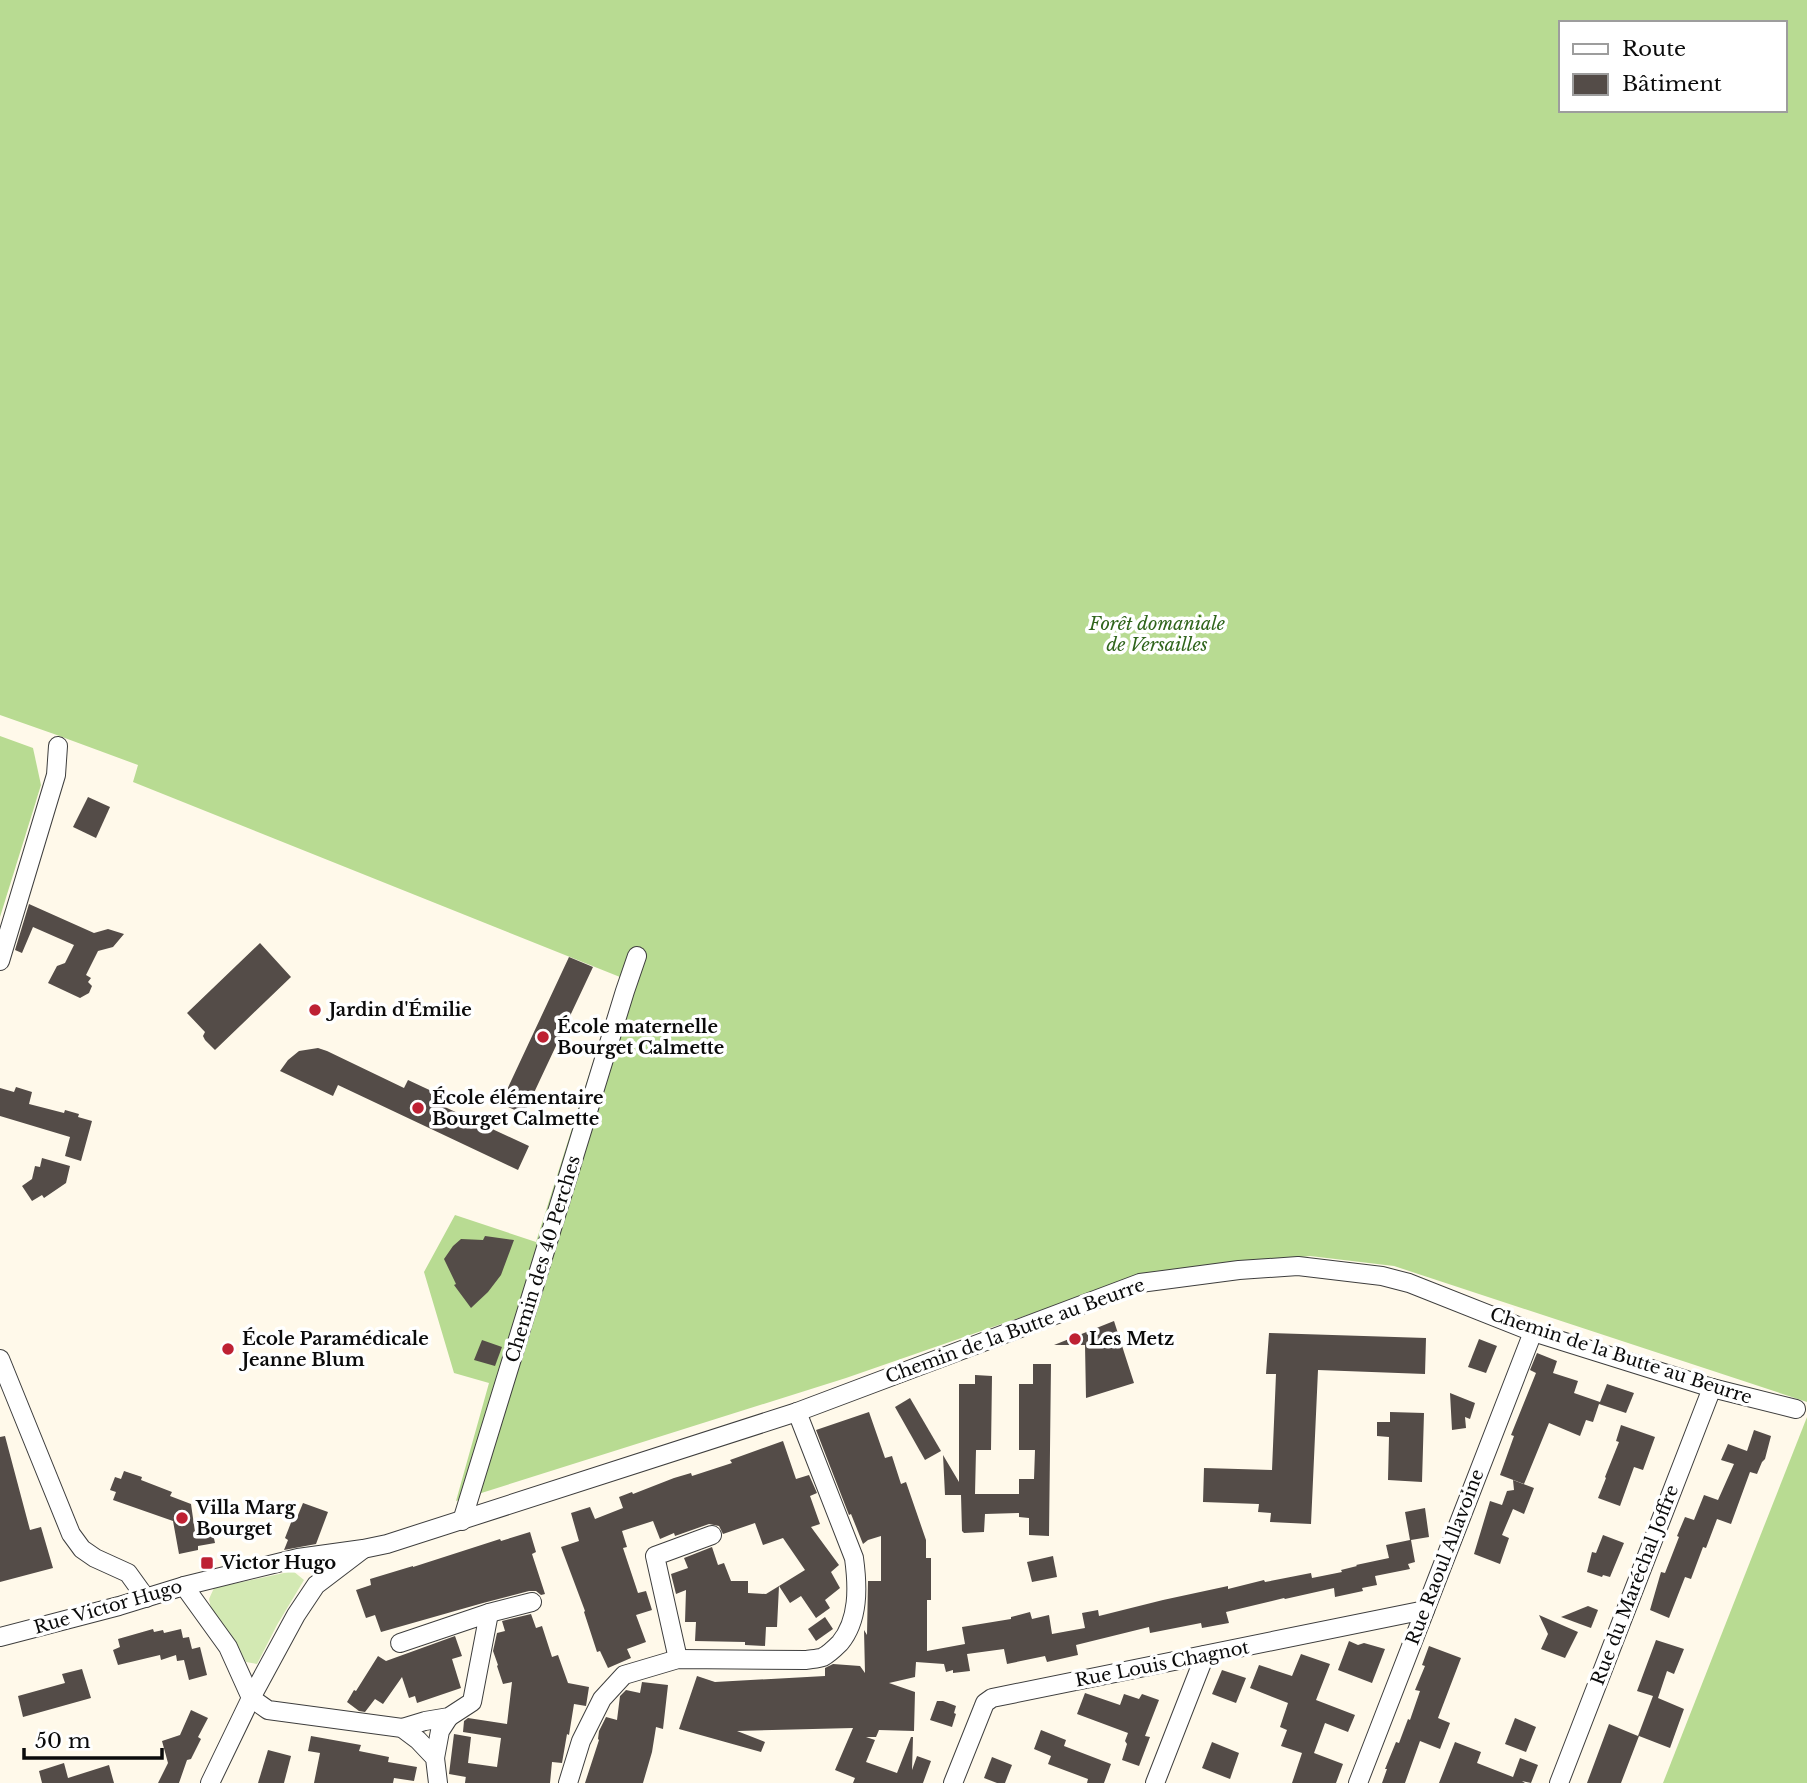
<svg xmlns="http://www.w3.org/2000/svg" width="1807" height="1783" viewBox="0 0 1807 1783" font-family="'Libre Baskerville',serif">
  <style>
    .green { fill: #d3e9b3 }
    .forest { fill: #b8db92; fill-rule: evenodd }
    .building { fill: #544c48 }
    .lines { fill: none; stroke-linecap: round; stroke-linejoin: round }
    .minor-casing { stroke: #3e3e3e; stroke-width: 20 }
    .minor { stroke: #fff; stroke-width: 18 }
    .poi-dot { fill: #be2133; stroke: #fff; stroke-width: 2.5 }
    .labels { text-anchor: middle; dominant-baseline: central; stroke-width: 7; stroke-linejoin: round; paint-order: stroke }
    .park-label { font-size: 18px; font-style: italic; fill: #2f641b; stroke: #fff }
    .poi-label { font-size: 18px; font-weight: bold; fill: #0b0b0b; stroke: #fff; text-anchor: start }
    .street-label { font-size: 18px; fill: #0b0b0b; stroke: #fff }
  </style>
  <rect width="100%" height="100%" fill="#fff9ea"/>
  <!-- green -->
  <polygon class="green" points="293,1571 304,1580 277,1625 257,1664 246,1662 232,1636 211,1609 209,1599 214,1588"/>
  <!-- forest -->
  <g class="forest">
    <path d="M 0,0 L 1807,0 L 1807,1402 L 1394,1266 L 1310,1256 L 1140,1276 L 846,1378 L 456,1501 L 489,1383 L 454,1373 L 424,1272 L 455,1215 L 536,1242 L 620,977 L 133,782 L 138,765 L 54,734 L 0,715 ZM 1560,23 L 1784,23 L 1784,110 L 1560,110 Z"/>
    <polygon points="0,736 33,748 41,785 0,917"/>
    <polygon points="1807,1417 1807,1783 1663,1783"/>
  </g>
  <!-- building -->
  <g class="building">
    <polygon points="88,797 110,807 96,838 73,827"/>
    <polygon points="29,904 94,933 108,929 124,934 113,947 98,951 86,975 91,978 88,982 92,986 89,993 80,998 48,983 57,966 65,963 74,945 33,927 22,953 15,950"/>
    <polygon points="260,943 291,977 215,1050 205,1040 203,1036 205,1032 187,1013"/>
    <polygon points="569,957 593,967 524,1114 506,1106 510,1096 505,1094"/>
    <polygon points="318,1048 327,1051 404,1088 408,1080 438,1094 434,1102 529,1146 518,1170 338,1085 333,1096 280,1071 288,1060 299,1051"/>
    <polygon points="16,1087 32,1092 29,1104 64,1113 65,1110 79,1114 78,1117 92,1121 81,1161 65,1156 70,1137 0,1116 0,1088 14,1092"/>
    <polygon points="42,1158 70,1166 66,1183 44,1198 42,1195 32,1201 22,1186 32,1179 35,1166 40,1167"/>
    <polygon points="485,1236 514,1240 501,1275 488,1292 471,1308 454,1285 456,1284 444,1259 453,1246 461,1239 483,1240"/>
    <polygon points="1114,1321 1134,1383 1086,1398 1085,1345 1054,1345"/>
    <polygon points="1269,1333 1426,1338 1425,1374 1318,1370 1311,1524 1270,1522 1271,1513 1258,1512 1259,1504 1203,1502 1204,1468 1272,1470 1276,1374 1266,1374"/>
    <polygon points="1479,1339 1497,1346 1486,1373 1468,1367"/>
    <polygon points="482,1340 502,1347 495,1366 474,1360"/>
    <polygon points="1537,1353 1557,1361 1553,1373 1578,1381 1574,1393 1600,1402 1607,1384 1634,1393 1626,1413 1599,1404 1593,1422 1586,1420 1580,1436 1549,1423 1524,1484 1500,1475 1514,1436 1511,1435 1536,1373 1530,1370"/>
    <polygon points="1033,1364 1051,1364 1049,1536 1029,1535 1029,1518 1019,1517 1019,1513 985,1514 984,1532 964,1533 962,1531 961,1495 945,1495 943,1455 959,1482 959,1384 975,1384 975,1375 992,1376 991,1450 976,1450 975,1494 1019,1494 1019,1479 1034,1479 1035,1450 1019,1450 1019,1384 1033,1384"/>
    <polygon points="1450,1393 1475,1403 1470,1419 1465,1417 1466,1428 1452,1430"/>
    <polygon points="910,1398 941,1451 925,1460 895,1407"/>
    <polygon points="869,1412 885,1458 892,1456 901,1484 906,1482 926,1540 926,1558 931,1558 931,1600 927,1600 927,1651 965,1644 962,1627 1011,1619 1011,1617 1030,1612 1032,1619 1049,1615 1052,1634 1085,1628 1082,1613 1098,1610 1099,1616 1163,1600 1228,1586 1228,1589 1264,1580 1265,1582 1311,1573 1312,1578 1342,1572 1341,1570 1357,1566 1356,1565 1389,1558 1386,1545 1410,1540 1405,1512 1425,1508 1429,1537 1411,1540 1415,1562 1408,1564 1410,1569 1375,1576 1377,1585 1362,1588 1363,1591 1335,1597 1334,1588 1285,1599 1284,1598 1226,1612 1229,1623 1202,1628 1201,1623 1150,1633 1149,1627 1076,1645 1078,1655 1047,1662 1045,1656 1007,1664 1004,1649 967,1654 970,1671 953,1673 953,1670 946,1672 944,1664 916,1662 915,1677 889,1683 915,1692 914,1731 879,1730 876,1737 866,1737 875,1740 866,1762 897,1773 911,1737 913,1737 912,1770 917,1756 931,1761 923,1783 853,1783 855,1778 835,1770 853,1728 737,1731 765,1742 761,1752 679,1729 697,1676 715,1682 825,1676 825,1668 833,1664 860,1666 865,1673 864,1630 867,1635 868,1581 881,1581 881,1536 868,1540 863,1544 851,1514 849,1515 816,1430"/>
    <polygon points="1390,1412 1424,1413 1422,1482 1388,1480 1389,1437 1377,1436 1377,1422 1390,1422"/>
    <polygon points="1621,1425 1655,1437 1643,1470 1634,1467 1620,1506 1598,1498 1606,1478 1605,1477 1619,1442 1616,1441"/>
    <polygon points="1754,1430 1771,1436 1765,1459 1762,1462 1757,1474 1750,1472 1731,1524 1717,1519 1706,1548 1703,1547 1691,1579 1685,1577 1669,1618 1650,1610 1661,1572 1665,1573 1679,1537 1677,1536 1685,1517 1694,1520 1704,1495 1718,1500 1734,1464 1721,1460 1728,1444 1747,1451"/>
    <polygon points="5,1436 30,1530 41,1527 53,1568 0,1582 0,1437"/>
    <polygon points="783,1441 796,1479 809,1475 817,1493 810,1496 820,1524 811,1527 839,1565 831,1572 840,1588 825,1600 830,1608 816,1618 801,1596 790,1603 779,1586 777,1627 766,1627 765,1646 745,1645 745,1642 695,1641 696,1622 685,1622 686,1590 676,1594 671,1574 688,1568 684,1558 712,1547 718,1565 724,1563 731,1581 748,1581 748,1593 766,1594 805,1570 783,1538 763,1545 755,1523 723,1534 719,1526 709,1524 675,1536 674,1533 660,1539 653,1521 622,1531 627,1547 623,1548 638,1593 646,1591 652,1610 636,1615 646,1642 627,1649 631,1658 608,1668 600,1651 597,1652 584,1612 585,1611 561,1547 579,1541 571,1513 590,1507 595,1519 623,1508 619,1497 632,1492 633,1494 674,1478 691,1473 692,1476 732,1463 730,1460"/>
    <polygon points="124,1471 142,1477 141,1480 172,1492 170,1496 191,1504 195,1532 212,1529 215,1543 198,1546 198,1550 179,1554 173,1521 113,1500 116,1492 110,1490 115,1477 121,1479"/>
    <polygon points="1513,1480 1534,1488 1524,1514 1513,1509 1502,1535 1509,1538 1500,1564 1474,1554 1490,1501 1502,1505 1507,1491 1514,1490"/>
    <polygon points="303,1503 328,1512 316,1544 284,1550 288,1540 285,1538 292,1520 296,1520"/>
    <polygon points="530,1532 536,1552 532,1554 545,1594 541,1595 536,1591 529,1591 483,1603 381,1632 375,1615 366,1618 356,1590 371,1585 370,1579 413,1566 413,1567 500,1539 501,1541"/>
    <polygon points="1603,1535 1624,1543 1610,1577 1603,1575 1602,1577 1587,1572 1592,1552 1596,1553"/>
    <polygon points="1053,1556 1057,1577 1032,1582 1027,1562"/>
    <polygon points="1588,1606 1598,1610 1591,1628 1561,1617"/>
    <polygon points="531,1614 536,1628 542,1626 552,1657 558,1655 568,1683 589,1687 586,1706 574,1704 569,1735 567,1734 562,1763 552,1762 550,1783 465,1783 467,1768 466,1777 449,1774 454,1734 471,1737 468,1763 497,1767 501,1738 463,1732 464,1721 468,1718 507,1724 512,1682 503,1684 497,1666 498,1665 493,1651 497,1633 505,1631 502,1621"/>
    <polygon points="1539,1615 1578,1632 1565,1658 1541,1649 1548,1634"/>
    <polygon points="825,1617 833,1629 816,1641 808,1629"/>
    <polygon points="153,1629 154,1632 163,1630 164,1633 181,1629 183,1638 189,1637 192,1649 200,1647 207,1675 189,1680 184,1660 177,1661 176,1655 161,1660 160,1655 118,1665 113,1650 120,1647 118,1639"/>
    <polygon points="455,1636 462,1656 452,1659 461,1688 417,1703 415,1696 409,1698 402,1677 383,1704 375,1699 365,1712 359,1711 347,1702 354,1690 356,1691 378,1656 386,1661"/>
    <polygon points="1656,1640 1684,1649 1674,1674 1667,1671 1658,1698 1684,1709 1670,1748 1639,1736 1621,1783 1587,1783 1609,1724 1638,1736 1653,1696 1637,1691"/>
    <polygon points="1349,1641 1358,1645 1364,1643 1385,1649 1372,1683 1338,1670"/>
    <polygon points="1429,1646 1461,1658 1438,1718 1450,1723 1440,1749 1420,1741 1405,1783 1382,1783 1387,1769 1385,1769 1396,1742 1399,1743 1408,1719 1410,1720 1420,1691 1415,1690 1425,1666 1422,1665"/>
    <polygon points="1301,1654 1330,1664 1316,1700 1355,1715 1348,1732 1325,1723 1314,1753 1343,1764 1336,1783 1292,1783 1302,1753 1281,1746 1287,1730 1280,1727 1288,1703 1250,1688 1259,1665 1292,1676"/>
    <polygon points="82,1669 91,1698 23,1717 18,1696 65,1683 62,1674"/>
    <polygon points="1222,1670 1246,1678 1236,1703 1212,1694"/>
    <polygon points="642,1682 668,1685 663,1729 656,1727 652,1752 643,1783 585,1783 599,1740 598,1739 599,1731 606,1717 617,1720 620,1696 626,1690 640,1693"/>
    <polygon points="1085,1693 1120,1705 1124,1694 1139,1699 1142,1694 1159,1700 1145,1736 1150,1737 1139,1766 1122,1760 1127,1744 1125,1741 1128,1733 1077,1714"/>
    <polygon points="937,1701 943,1701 956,1706 954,1713 956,1714 952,1727 930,1720"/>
    <polygon points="191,1710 208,1718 198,1737 201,1739 191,1759 187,1760 179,1783 158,1783 168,1763 162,1741 180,1735"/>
    <polygon points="1515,1718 1536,1727 1526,1752 1505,1744"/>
    <polygon points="1041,1730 1066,1740 1064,1746 1111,1764 1104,1783 1087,1783 1088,1779 1048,1764 1051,1756 1034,1749"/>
    <polygon points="311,1736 361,1745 359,1751 389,1757 388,1762 417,1767 414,1781 394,1778 393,1783 314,1783 320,1753 308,1751"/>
    <polygon points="1212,1742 1239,1753 1230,1779 1202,1768"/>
    <polygon points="1455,1742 1481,1752 1477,1763 1513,1777 1520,1758 1538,1765 1531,1783 1522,1781 1525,1783 1439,1783"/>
    <polygon points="268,1750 291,1756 284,1783 258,1783"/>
    <polygon points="992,1757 1012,1765 1005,1783 997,1783 984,1778"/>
    <polygon points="64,1763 68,1778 109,1765 114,1783 42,1783 39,1771"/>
  </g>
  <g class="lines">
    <!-- minor casing -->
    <g class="minor-casing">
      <g id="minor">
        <polyline points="0,961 56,775 58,746"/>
        <polyline points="0,1359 71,1534 82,1549 95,1558 128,1573 146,1598"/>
        <polyline points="462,1521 625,991 637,956"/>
        <polyline points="184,1586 228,1647 251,1698"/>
        <polyline points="489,1613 532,1602"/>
        <polyline points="0,1637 119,1606 184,1586 298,1558 363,1549 387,1544 797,1412 1140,1283 1239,1270 1298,1266 1382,1276 1409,1283 1533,1332 1712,1388 1796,1409"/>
        <polyline points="400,1643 489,1613 472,1702 449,1717 425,1721 402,1728"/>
        <polyline points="678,1659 655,1556 712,1535"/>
        <polyline points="251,1698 268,1710 402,1728 418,1740 435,1758 438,1783"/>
        <polyline points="435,1758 440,1731 449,1717"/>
        <polyline points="210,1783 251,1698 296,1615 316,1585 362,1550"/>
        <path d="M 568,1783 L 581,1741 L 602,1699 L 624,1675 L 678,1659 L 806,1660 C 811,1659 818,1659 823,1657 C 829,1654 835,1648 840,1643 C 859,1620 858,1587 854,1558 L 797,1412"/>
        <polyline points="953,1783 985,1703 992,1698 1425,1610"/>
        <polyline points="1155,1783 1205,1655"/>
        <polyline points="1358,1783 1533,1332"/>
        <polyline points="1559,1783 1712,1388"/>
      </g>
    </g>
    <!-- minor -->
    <use href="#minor" class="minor"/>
  </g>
  <!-- markers -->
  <g class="poi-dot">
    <circle cx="315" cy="1010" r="7"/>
    <circle cx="543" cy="1037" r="7"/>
    <circle cx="418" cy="1108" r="7"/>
    <circle cx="1075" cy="1339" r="7"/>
    <circle cx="228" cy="1349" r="7"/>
    <circle cx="182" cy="1518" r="7"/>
    <rect x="200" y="1556" width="14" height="14" rx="3.5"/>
  </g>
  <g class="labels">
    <!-- park labels -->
    <g class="park-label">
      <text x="1157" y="624">Forêt domaniale<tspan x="1157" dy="21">de Versailles</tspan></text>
    </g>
    <!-- poi labels -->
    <g class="poi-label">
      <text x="329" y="1010">Jardin d'Émilie</text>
      <text x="557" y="1027">École maternelle<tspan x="557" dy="21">Bourget Calmette</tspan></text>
      <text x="432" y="1098">École élémentaire<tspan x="432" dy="21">Bourget Calmette</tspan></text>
      <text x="242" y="1339">École Paramédicale<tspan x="242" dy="21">Jeanne Blum</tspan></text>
      <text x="1089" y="1339">Les Metz</text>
      <text x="196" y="1508">Villa Marg<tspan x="196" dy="21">Bourget</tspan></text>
      <text x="221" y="1563">Victor Hugo</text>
    </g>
    <!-- street labels -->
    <g class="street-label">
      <text transform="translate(543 1259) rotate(-73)">Chemin des 40 Perches</text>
      <text transform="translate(1015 1331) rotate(-20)">Chemin de la Butte au Beurre</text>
      <text transform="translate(1621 1356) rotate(18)">Chemin de la Butte au Beurre</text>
      <text transform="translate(1445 1557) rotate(-69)">Rue Raoul Allavoine</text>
      <text transform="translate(1635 1585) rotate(-69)">Rue du Maréchal Joffre</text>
      <text transform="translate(108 1607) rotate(-16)">Rue Victor Hugo</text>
      <text transform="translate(1162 1664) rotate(-11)">Rue Louis Chagnot</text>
    </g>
  </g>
  <!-- legend -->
  <rect x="1559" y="21" width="228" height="91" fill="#ffffff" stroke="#9d9d9d" stroke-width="2"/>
  <rect x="1573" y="44" width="35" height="10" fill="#ffffff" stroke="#9d9d9d" stroke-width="2"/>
  <text x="1622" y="56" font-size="21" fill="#0b0b0b">Route</text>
  <rect x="1573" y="74" width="35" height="21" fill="#544c48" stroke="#9d9d9d" stroke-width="2"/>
  <text x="1622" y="91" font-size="21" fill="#0b0b0b">Bâtiment</text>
  <!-- scale -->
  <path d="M24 1748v10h138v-10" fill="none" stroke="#0b0b0b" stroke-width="3.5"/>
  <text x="35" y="1748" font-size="21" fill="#0b0b0b" stroke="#ffffff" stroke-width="5" paint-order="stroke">50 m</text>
</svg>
